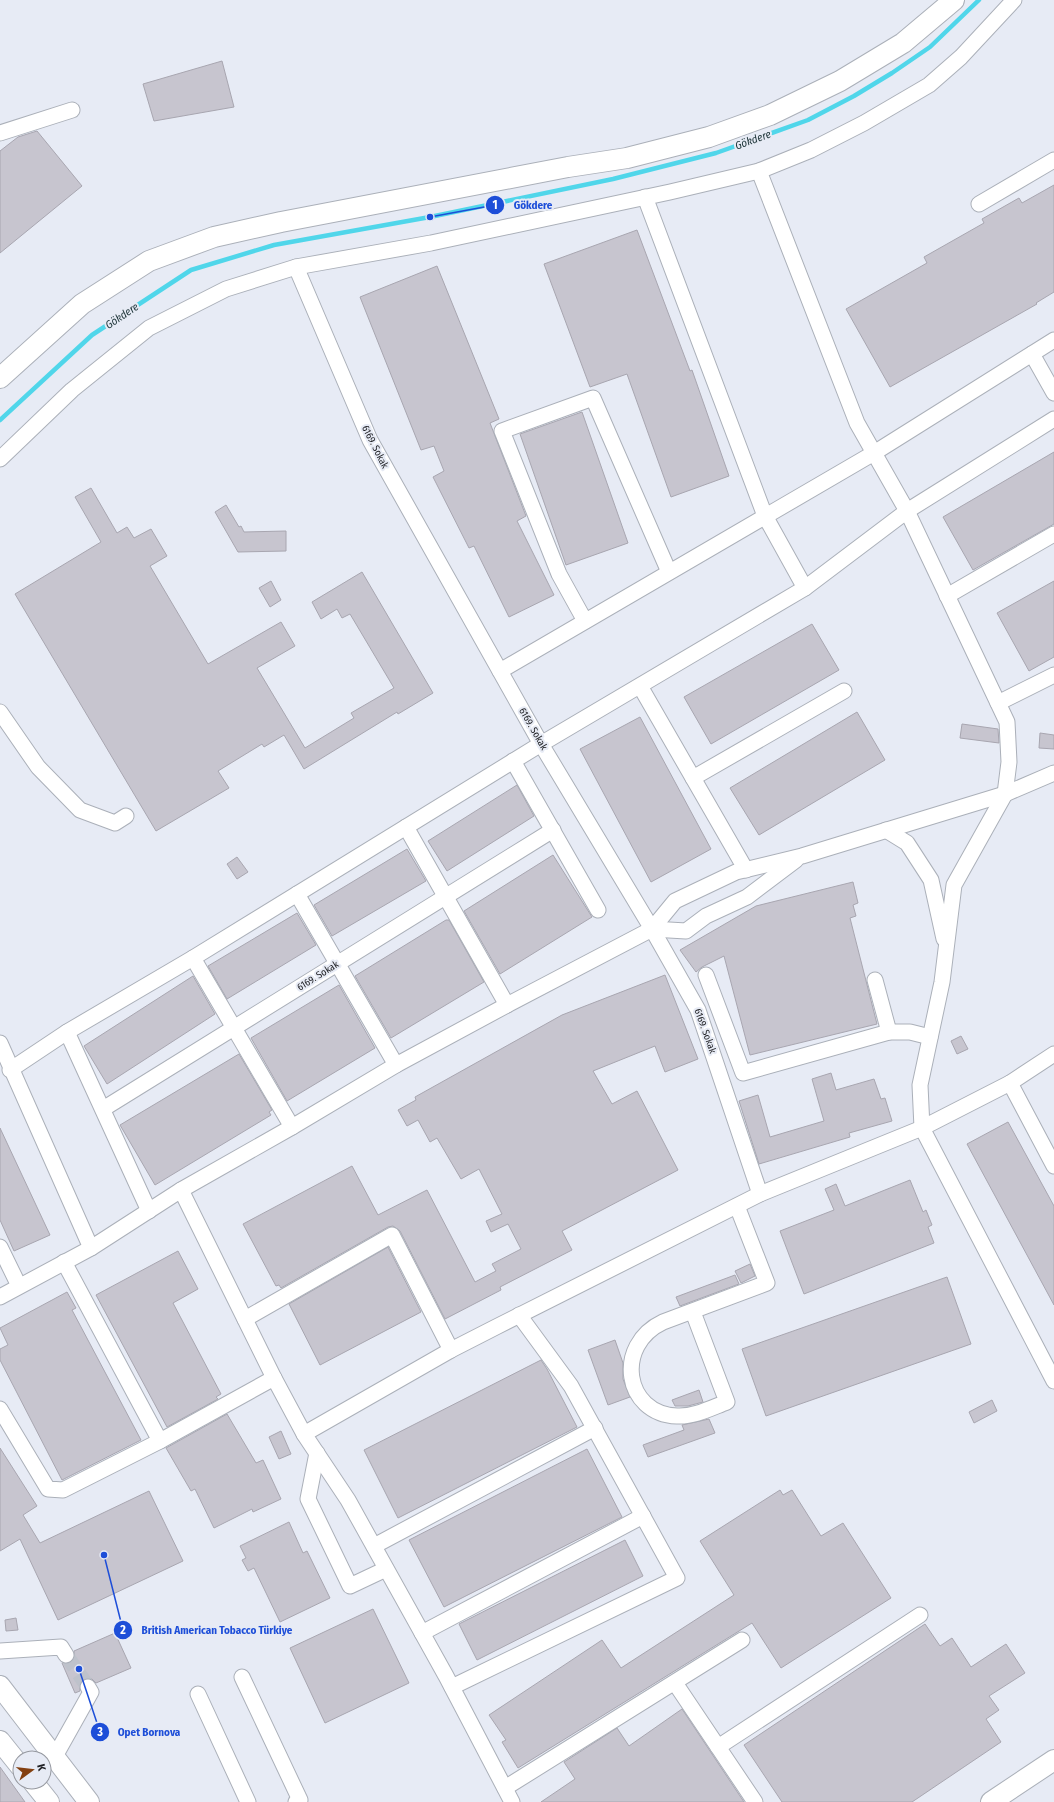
<svg xmlns="http://www.w3.org/2000/svg" width="1054" height="1802" viewBox="0 0 1054 1802" font-family="'Fira Sans Condensed',sans-serif">
  <style>
    .lines { fill: none; stroke-linecap: round; stroke-linejoin: round }
    .stream { stroke: #50d6ea; stroke-width: 4.5 }
    .building { fill: #c7c5cf; stroke: #a8a6b0 }
    .minor-tunnel { stroke: #bec2cb; stroke-width: 15; stroke-dasharray: 15 8; stroke-linecap: butt }
    .minor-casing { stroke: #abb0b9; stroke-width: 17 }
    .major-casing { stroke: #abb0b9; stroke-width: 22 }
    .minor { stroke: #fff; stroke-width: 15 }
    .major { stroke: #fff; stroke-width: 20 }
    .labels { text-anchor: middle; dominant-baseline: central; stroke-width: 4; stroke-linejoin: round; paint-order: stroke }
    .street-label { font-size: 10px; fill: #1c1d21; stroke: #e7ebf5 }
    .water-label { font-size: 11px; font-style: italic; fill: #1b3236; stroke: #e7ebf5 }
    .leader { fill: none; stroke: #1d4ed8; stroke-width: 1.5 }
    .callout-dot { fill: #1d4ed8; stroke: #e7ebf5; stroke-width: 1.5 }
    .mark-label { font-size: 12px; text-anchor: middle; font-weight: bold; fill: #fff }
    .callout-label { font-size: 11px; text-anchor: middle; font-weight: bold; fill: #1d4ed8; stroke: #e7ebf5; stroke-width: 4; stroke-linejoin: round; paint-order: stroke }
  </style>
  <rect width="100%" height="100%" fill="#e7ebf5"/>
  <g class="lines">
    <!-- stream -->
    <polyline class="stream" points="0,420 92,335 191,270 274,245 430,217 613,179 716,153 808,120 854,96 892,73 930,47 979,0"/>
  </g>
  <!-- building -->
  <g class="building">
    <polygon points="222,61 234,107 154,121 143,84"/>
    <polygon points="37,131 82,186 0,253 0,151 18,137"/>
    <polygon points="1054,185 1054,292 1036,303 1037,304 890,387 846,309 927,263 924,257 984,223 982,219 1019,198 1022,203"/>
    <polygon points="637,230 690,371 692,370 729,476 671,497 627,374 590,387 544,264"/>
    <polygon points="437,266 499,419 490,423 526,516 517,521 554,595 509,617 474,546 469,548 433,477 444,471 434,446 421,450 360,297"/>
    <polygon points="582,412 628,543 566,565 520,434"/>
    <polygon points="1054,452 1054,524 973,570 943,517"/>
    <polygon points="91,488 117,533 127,527 134,538 151,529 167,556 150,566 208,664 281,622 295,646 257,668 305,748 354,718 351,713 394,688 350,614 342,618 337,609 321,619 312,602 362,572 433,693 398,714 397,712 304,769 284,735 264,747 262,744 218,771 229,788 156,831 15,594 101,542 75,497"/>
    <polygon points="226,505 239,527 241,526 244,532 286,531 286,551 238,552 215,512"/>
    <polygon points="271,581 281,600 270,607 259,588"/>
    <polygon points="1054,581 1054,657 1029,671 997,613"/>
    <polygon points="812,624 839,670 711,744 684,697"/>
    <polygon points="857,712 885,760 759,835 730,788"/>
    <polygon points="640,717 711,849 651,882 580,749"/>
    <polygon points="962,724 998,729 999,743 960,738"/>
    <polygon points="1040,733 1054,735 1054,749 1039,748"/>
    <polygon points="517,785 534,816 447,871 428,841"/>
    <polygon points="407,849 426,881 332,936 314,905"/>
    <polygon points="553,855 592,917 500,974 464,911"/>
    <polygon points="237,857 248,872 237,879 227,864"/>
    <polygon points="853,882 858,903 853,905 856,916 850,918 877,1024 750,1055 724,956 702,967 696,972 680,950 756,906"/>
    <polygon points="297,913 316,945 227,999 208,966"/>
    <polygon points="446,920 449,920 484,982 391,1038 355,976"/>
    <polygon points="665,975 698,1059 665,1072 655,1046 593,1071 612,1104 637,1091 678,1170 562,1231 572,1250 500,1287 501,1290 445,1319 400,1231 393,1226 388,1227 281,1288 279,1285 276,1286 243,1224 352,1166 378,1215 427,1190 475,1282 496,1271 492,1264 521,1249 508,1224 491,1232 486,1221 502,1214 479,1169 461,1179 437,1138 430,1142 418,1120 407,1126 398,1110 416,1100 415,1097 562,1015"/>
    <polygon points="193,976 215,1014 107,1084 84,1046"/>
    <polygon points="339,985 375,1048 287,1101 251,1038"/>
    <polygon points="961,1036 968,1049 957,1054 951,1041"/>
    <polygon points="239,1054 272,1110 269,1112 271,1115 155,1185 120,1125"/>
    <polygon points="831,1073 836,1090 874,1079 881,1099 885,1098 892,1121 849,1133 850,1137 759,1164 739,1101 758,1095 770,1137 824,1121 812,1079"/>
    <polygon points="1008,1122 1054,1206 1054,1305 967,1144"/>
    <polygon points="0,1128 50,1235 14,1251 0,1220"/>
    <polygon points="910,1180 923,1212 926,1210 932,1225 928,1227 934,1243 804,1294 780,1231 834,1210 825,1189 836,1184 845,1206"/>
    <polygon points="388,1247 421,1312 320,1365 289,1304"/>
    <polygon points="178,1251 198,1289 173,1303 221,1394 216,1397 218,1399 167,1427 96,1295"/>
    <polygon points="750,1264 755,1276 741,1283 735,1271"/>
    <polygon points="735,1275 739,1284 680,1306 676,1297"/>
    <polygon points="947,1277 971,1344 766,1416 742,1349"/>
    <polygon points="67,1292 76,1308 72,1310 141,1440 62,1480 0,1360 0,1349 8,1345 0,1328"/>
    <polygon points="615,1340 623,1363 623,1379 630,1397 608,1405 588,1350"/>
    <polygon points="541,1360 547,1369 577,1427 398,1518 364,1450"/>
    <polygon points="699,1390 703,1402 688,1406 675,1406 672,1400"/>
    <polygon points="992,1400 997,1411 974,1423 969,1412"/>
    <polygon points="227,1414 256,1463 263,1460 281,1499 253,1512 252,1509 214,1528 195,1489 191,1491 166,1448"/>
    <polygon points="709,1419 715,1433 648,1457 643,1445 684,1430 682,1425"/>
    <polygon points="281,1431 291,1454 279,1459 269,1437"/>
    <polygon points="0,1448 37,1506 23,1515 40,1543 149,1491 183,1561 58,1620 20,1539 0,1551"/>
    <polygon points="587,1449 622,1517 444,1607 409,1540"/>
    <polygon points="780,1490 783,1495 792,1490 821,1536 843,1523 891,1598 781,1668 752,1623 518,1768 502,1742 506,1740 489,1715 602,1640 621,1668 734,1595 700,1541"/>
    <polygon points="289,1522 303,1553 307,1551 330,1598 280,1622 254,1568 248,1571 242,1560 246,1558 240,1546"/>
    <polygon points="625,1540 643,1576 477,1660 459,1624"/>
    <polygon points="373,1609 409,1683 325,1723 290,1648"/>
    <polygon points="16,1618 18,1630 6,1631 5,1620"/>
    <polygon points="925,1624 940,1646 952,1638 971,1667 1006,1644 1025,1673 989,1696 999,1710 986,1719 1001,1742 912,1802 782,1802 744,1745"/>
    <polygon points="115,1633 131,1668 96,1683 92,1679 84,1679 80,1683 80,1691 75,1693 62,1663 70,1663 74,1659 74,1651"/>
    <polygon points="682,1709 744,1802 541,1802 575,1779 564,1762 617,1728 629,1746"/>
    <polygon points="0,1767 25,1802 0,1802"/>
  </g>
  <g class="lines">
    <!-- minor-tunnel -->
    <polyline class="minor-tunnel" points="66,1655 88,1687"/>
    <!-- minor casing -->
    <g class="minor-casing">
      <g id="minor">
        <polyline points="0,133 72,110"/>
        <polyline points="759,171 857,423 907,511 1007,722 1009,762 1005,794 954,885 942,982 920,1085 922,1128 1054,1381"/>
        <polyline points="645,197 765,516 805,588"/>
        <polyline points="979,204 1054,160"/>
        <polyline points="296,267 370,440 541,744 652,929 698,1010 760,1194"/>
        <polyline points="1032,354 1054,393"/>
        <polyline points="0,459 72,390 149,328 226,289 296,267 431,243 670,192 759,171 811,150 864,123 929,85 961,57 1014,0"/>
        <polyline points="947,596 1054,534"/>
        <polyline points="585,621 559,574 502,431 593,398 669,572"/>
        <polyline points="500,671 874,453 1054,340"/>
        <polyline points="640,686 746,870"/>
        <polyline points="998,703 1054,675"/>
        <polyline points="0,712 38,767 80,810 115,823 126,816"/>
        <polyline points="513,761 598,910"/>
        <polyline points="693,778 844,691"/>
        <polyline points="406,827 507,1005"/>
        <polyline points="886,830 907,843 931,880 944,939"/>
        <polyline points="297,894 396,1065"/>
        <polyline points="652,929 686,931 706,916 747,897 796,860"/>
        <polyline points="193,958 292,1127"/>
        <polyline points="706,975 743,1073 889,1032 910,1032 930,1037"/>
        <polyline points="875,980 889,1032"/>
        <polyline points="67,1032 149,1211"/>
        <polyline points="0,1043 91,1248"/>
        <polyline points="10,1070 67,1032 193,958 541,744 805,588 907,511 1054,419"/>
        <polyline points="1010,1083 1054,1166"/>
        <polyline points="103,1109 553,830"/>
        <polyline points="181,1190 274,1378 304,1434 348,1500 446,1676 512,1802"/>
        <polyline points="0,1247 19,1286"/>
        <polyline points="64,1262 160,1441"/>
        <polyline points="0,1297 91,1248 181,1190 292,1127 396,1065 507,1005 652,929 675,901 736,872 802,856 1005,794 1054,773"/>
        <path d="M 693,1312 L 727,1402 C 711,1408 694,1417 677,1416 C 624,1414 614,1345 663,1322 L 767,1283 L 737,1206"/>
        <polyline points="245,1319 392,1235 451,1350"/>
        <polyline points="0,1409 48,1489 63,1490 160,1441 274,1378"/>
        <polyline points="304,1434 451,1350 496,1327 760,1194 922,1128 1010,1083 1054,1054"/>
        <polyline points="317,1453 308,1499 350,1586 386,1569"/>
        <polyline points="374,1546 595,1428"/>
        <polyline points="422,1633 643,1516"/>
        <polyline points="0,1651 61,1647 66,1655"/>
        <polyline points="242,1677 300,1800 296,1802"/>
        <polyline points="675,1683 755,1802"/>
        <polyline points="452,1687 677,1578 571,1386 519,1315"/>
        <polyline points="198,1694 248,1802"/>
        <polyline points="718,1747 920,1615"/>
        <polyline points="54,1758 91,1692 88,1687"/>
        <polyline points="505,1788 742,1640"/>
      </g>
    </g>
    <!-- major casing -->
    <g class="major-casing">
      <g id="major">
        <polyline points="0,378 82,304 149,261 214,237 281,222 568,167 627,158 709,137 770,115 840,81 903,43 954,0"/>
        <polyline points="0,1686 89,1802"/>
        <polyline points="0,1741 20,1766"/>
        <polyline points="33,1782 49,1802"/>
        <polyline points="991,1802 1054,1760"/>
      </g>
    </g>
    <!-- minor -->
    <use href="#minor" class="minor"/>
    <!-- major -->
    <use href="#major" class="major"/>
  </g>
  <g class="labels">
    <!-- street labels -->
    <g class="street-label">
      <text transform="translate(375 447) rotate(63)">6169. Sokak</text>
      <text transform="translate(533 729) rotate(60)">6169. Sokak</text>
      <text transform="translate(318 976) rotate(-32)">6169. Sokak</text>
      <text transform="translate(705 1031) rotate(70)">6169. Sokak</text>
    </g>
    <!-- water labels -->
    <g class="water-label">
      <text transform="translate(753 140) rotate(-20)">Gökdere</text>
      <text transform="translate(122 316) rotate(-34)">Gökdere</text>
    </g>
  </g>
  <!-- callouts -->
  <path class="leader" d="M430 217L495 205M104 1555L123 1630M79 1669L100 1732"/>
  <g class="callout-dot">
    <circle cx="430" cy="217" r="4"/>
    <circle cx="104" cy="1555" r="4"/>
    <circle cx="79" cy="1669" r="4"/>
    <circle cx="495" cy="205" r="10"/>
    <circle cx="123" cy="1630" r="10"/>
    <circle cx="100" cy="1732" r="10"/>
  </g>
  <g class="mark-label">
    <text x="495" y="209">1</text>
    <text x="123" y="1634">2</text>
    <text x="100" y="1736">3</text>
  </g>
  <g class="callout-label">
    <text x="533" y="209">Gökdere</text>
    <text x="217" y="1634">British American Tobacco Türkiye</text>
    <text x="149" y="1736">Opet Bornova</text>
  </g>
  <!-- north arrow -->
  <g transform="translate(32 1770) rotate(75)"><circle r="19" fill="#e7ebf5" stroke="#9699a0"/>
  <path d="M0-3L7 15L0 10L-7 15Z" fill="#834011"/>
  <text y="-6" font-size="11" font-weight="bold" text-anchor="middle" fill="#1c1d21">K</text>
  </g>
</svg>
